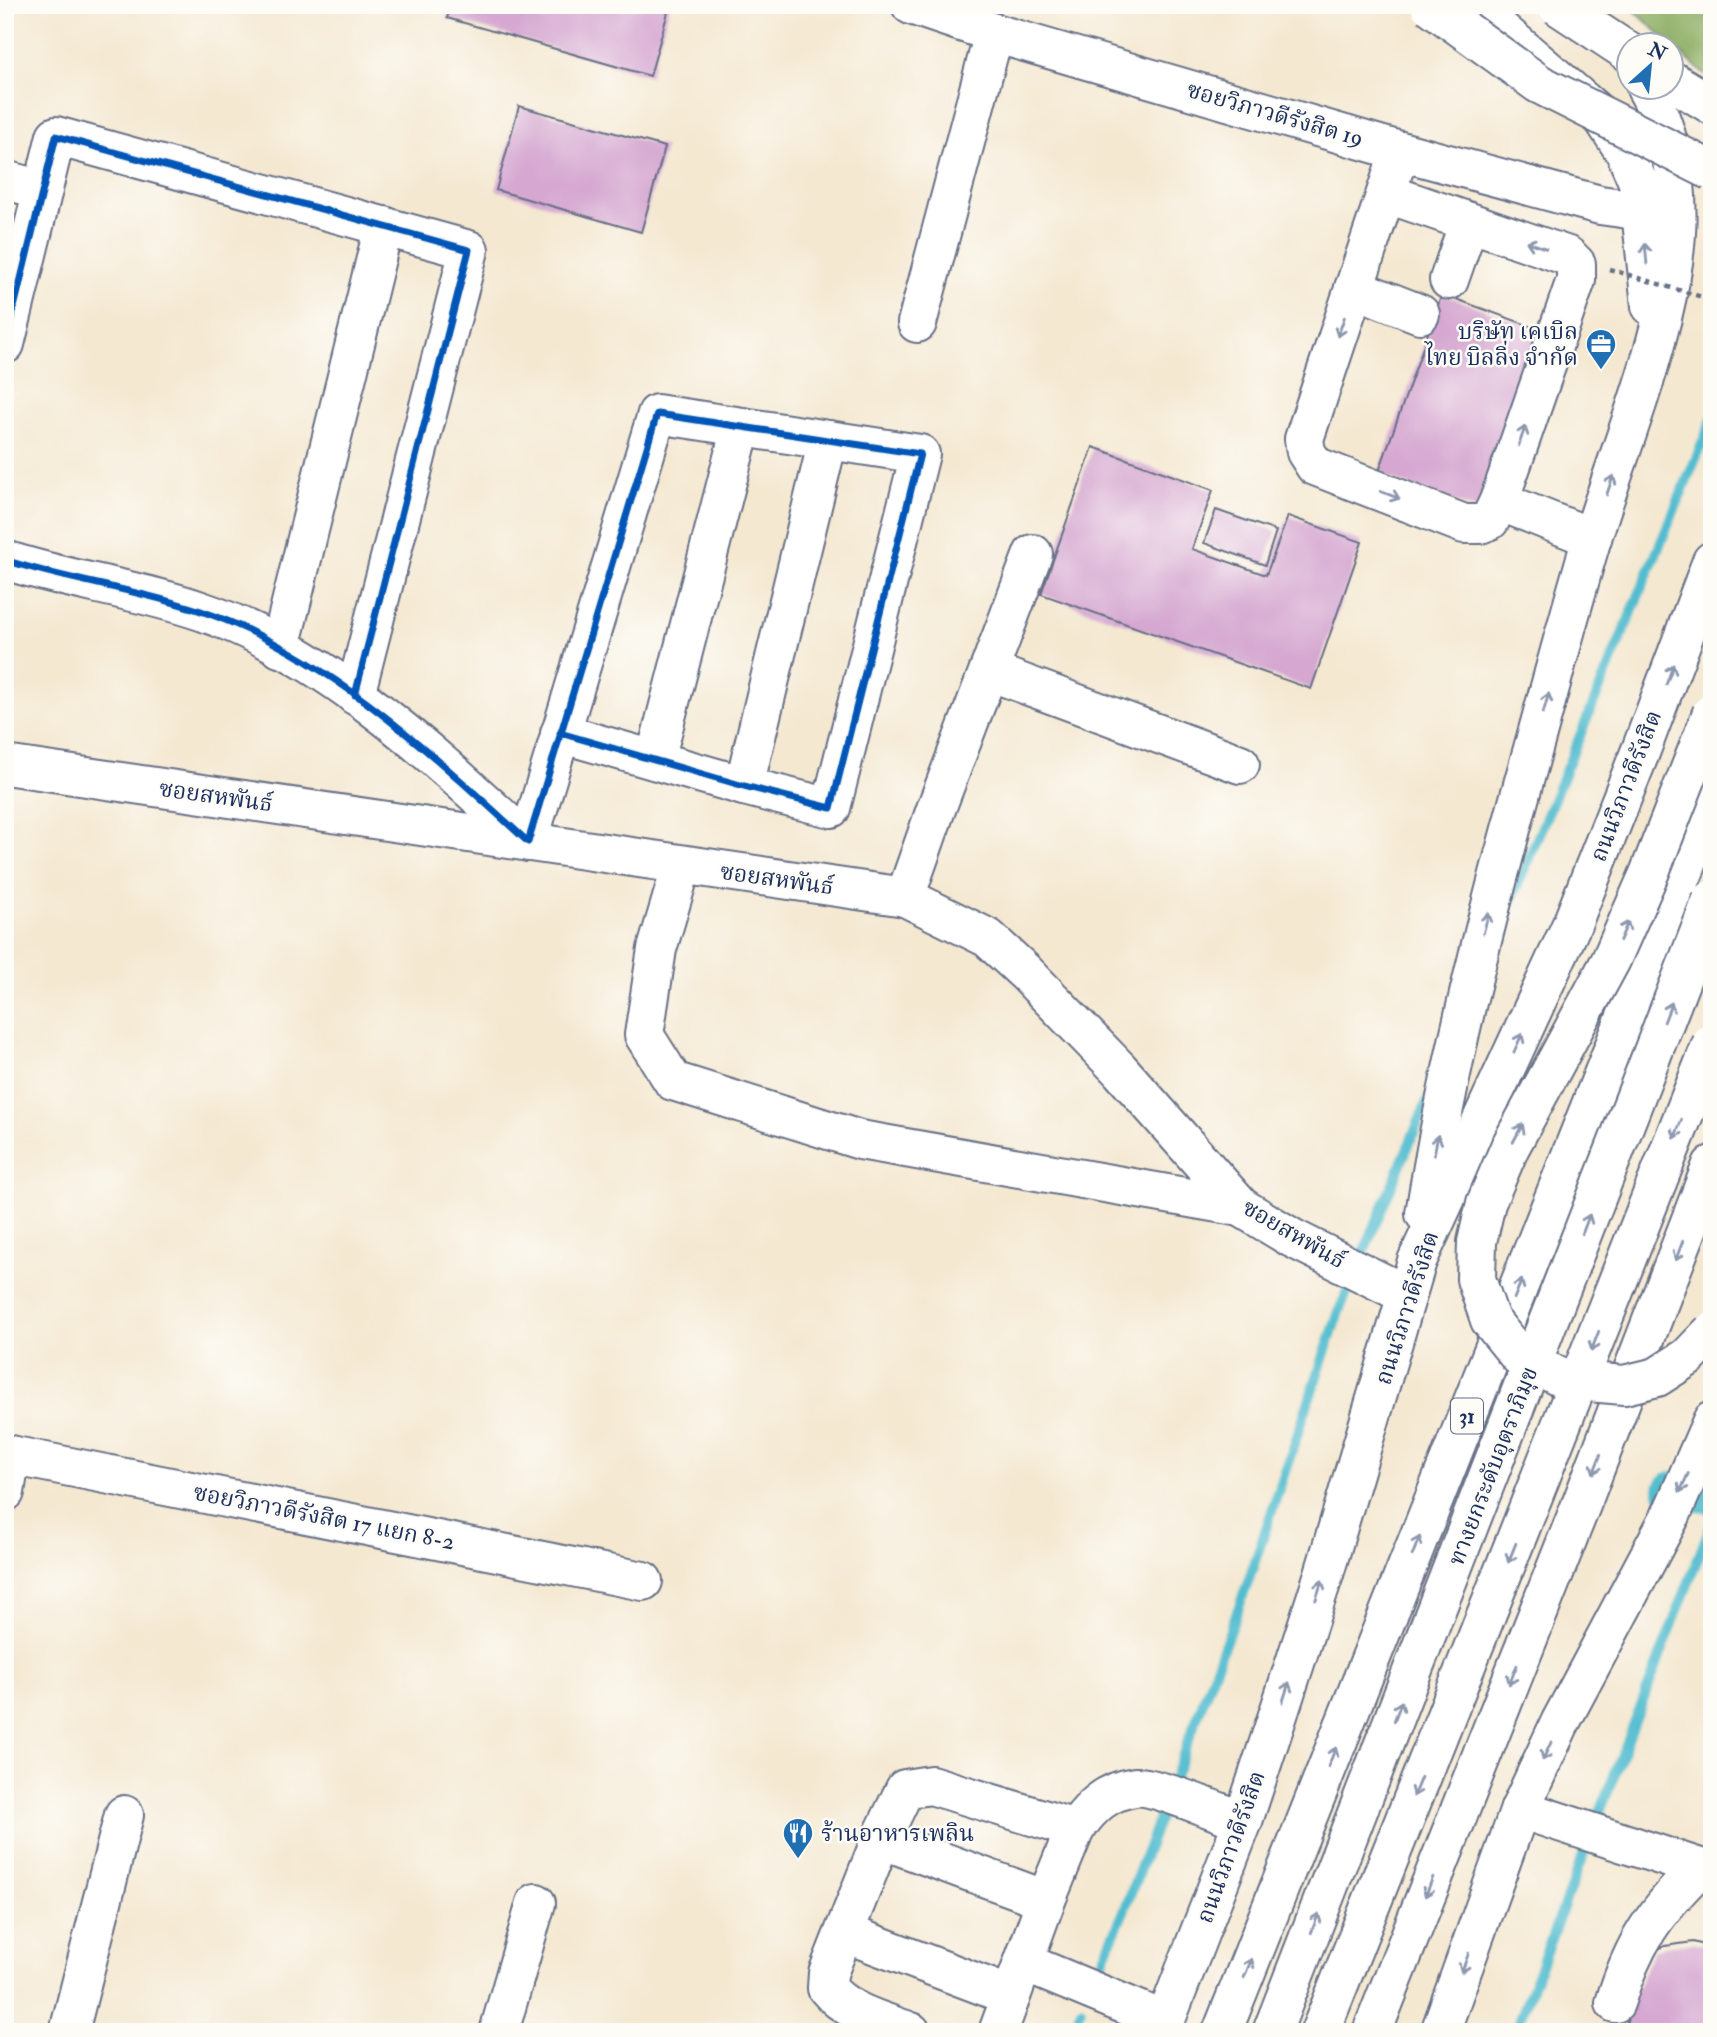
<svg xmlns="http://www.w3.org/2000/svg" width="1717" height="2037" viewBox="0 0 1717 2037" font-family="'IM FELL Double Pica','Noto Serif Thai',serif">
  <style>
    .forest { fill: #8aac60; stroke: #526e5f; stroke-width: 2 }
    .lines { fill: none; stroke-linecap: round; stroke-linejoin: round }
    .stream { stroke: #53bdd0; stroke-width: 10 }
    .canal { stroke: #53bdd0; stroke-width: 38 }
    .building { fill: #d5a7d1 }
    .minor-casing { stroke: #677086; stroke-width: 42 }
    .major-casing { stroke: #677086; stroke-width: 42 }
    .highway-casing { stroke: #677086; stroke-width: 42 }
    .minor { stroke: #fff; stroke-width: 38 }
    .major { stroke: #fff; stroke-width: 38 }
    .highway { stroke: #fff; stroke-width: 38 }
    .major-bridge-casing { stroke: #677086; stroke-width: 42; stroke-linecap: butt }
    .highway-bridge-casing { stroke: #677086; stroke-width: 42; stroke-linecap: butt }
    .path-bridge { stroke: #677086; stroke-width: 4.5; stroke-dasharray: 5 5; stroke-linecap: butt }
    .major-bridge { stroke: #fff; stroke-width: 38 }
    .highway-bridge { stroke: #fff; stroke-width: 38 }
    .cycleway-casing { stroke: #fdfcf7; stroke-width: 11 }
    .cycleway { stroke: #0057b8; stroke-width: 7 }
    .oneway { stroke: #8d97ae }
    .labels { text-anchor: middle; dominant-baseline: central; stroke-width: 5; stroke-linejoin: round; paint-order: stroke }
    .shield { fill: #fdfcf7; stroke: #5f6c8c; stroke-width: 2 }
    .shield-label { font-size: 21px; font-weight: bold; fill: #1b2f5e }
    .street-label { font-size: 23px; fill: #1b2f5e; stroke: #fdfcf7 }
    .poi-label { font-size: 23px; fill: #1b2f5e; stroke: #fdfcf7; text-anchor: end }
  </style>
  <rect width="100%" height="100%" fill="#fdfcf7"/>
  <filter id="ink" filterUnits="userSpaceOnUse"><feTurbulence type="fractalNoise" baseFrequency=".0143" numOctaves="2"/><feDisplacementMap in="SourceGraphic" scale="14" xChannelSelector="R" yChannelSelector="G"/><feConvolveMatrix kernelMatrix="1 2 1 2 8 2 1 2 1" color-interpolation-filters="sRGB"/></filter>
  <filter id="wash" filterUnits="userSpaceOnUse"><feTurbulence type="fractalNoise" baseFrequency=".00686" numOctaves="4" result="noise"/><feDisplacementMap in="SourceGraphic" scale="28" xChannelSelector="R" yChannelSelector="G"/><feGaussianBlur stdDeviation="1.57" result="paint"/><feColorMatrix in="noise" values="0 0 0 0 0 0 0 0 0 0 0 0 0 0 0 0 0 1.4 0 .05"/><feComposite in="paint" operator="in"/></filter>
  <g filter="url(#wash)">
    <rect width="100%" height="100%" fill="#f4e8d1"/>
    <!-- forest -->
    <polygon class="forest" points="1628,5 1712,5 1712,80 1706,76"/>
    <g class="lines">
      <!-- stream -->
      <g class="stream">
        <polyline points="1508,908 1712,420"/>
        <polyline points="1102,1962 1124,1911 1247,1585 1339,1311 1429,1097"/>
        <polyline points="1071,2032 1081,2010"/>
        <polyline points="1515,2032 1712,1522"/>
      </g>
      <!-- canal -->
      <polyline class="canal" points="1673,1490 1712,1495"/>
    </g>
    <g id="blocks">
      <!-- building -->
      <g class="building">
        <polygon points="451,5 670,5 650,76 447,18"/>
        <polygon points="519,106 665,147 641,232 496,190"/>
        <polygon points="1442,294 1549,333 1486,513 1378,474"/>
        <polygon points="1093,447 1213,490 1192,549 1266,575 1288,516 1362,542 1311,689 1041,594"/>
        <polygon points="1216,510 1276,531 1265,565 1204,543"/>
        <polygon points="1693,1942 1712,1947 1712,2032 1624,2032 1634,1995 1653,1951 1665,1946"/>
      </g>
    </g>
  </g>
  <g filter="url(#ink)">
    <use href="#blocks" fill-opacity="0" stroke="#677086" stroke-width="2"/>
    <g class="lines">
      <!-- minor casing -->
      <g class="minor-casing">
        <g id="minor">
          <polyline points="911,5 994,33 1400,151 1600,205 1643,211"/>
          <polyline points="5,180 43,190"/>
          <polyline points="1388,194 1568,256 1576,264 1576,280 1499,501 1490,520 1480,524 1464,524 1315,466 1306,452 1304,439 1400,151"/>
          <polyline points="1449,280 1469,222"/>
          <polyline points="1354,288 1420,314"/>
          <polyline points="917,323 994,33"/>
          <polyline points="5,344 56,136 469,250 355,695"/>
          <polyline points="1499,501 1592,538"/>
          <path d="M 5,560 C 69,581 137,589 201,611 C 326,653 432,754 528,842 L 657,414 L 920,454 L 831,808 L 744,786 L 560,733"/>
          <polyline points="280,648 384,226"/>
          <polyline points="989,671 1240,764"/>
          <polyline points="655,760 741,427"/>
          <polyline points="5,765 905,897 988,938 1026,973 1119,1069 1241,1207 1292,1238 1407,1295"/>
          <polyline points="744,786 828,440"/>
          <polyline points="682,865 657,949 644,1035 673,1081 860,1140 1241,1207"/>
          <polyline points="905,897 936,809 1033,554"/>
          <polyline points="5,1454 643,1581"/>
          <polyline points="5,1492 11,1455"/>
          <polyline points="1520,1809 1712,1872"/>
          <polyline points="881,1839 1046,1900"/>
          <polyline points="845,1933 1011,1996"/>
          <polyline points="1025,1963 1165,2021"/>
          <path d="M 1615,2003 C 1633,1943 1655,1912 1699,1868"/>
          <polyline points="69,2032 124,1815"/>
          <polyline points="499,2032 536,1903"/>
          <path d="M 911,2032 C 882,2021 847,2013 827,1988 L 828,1973 L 881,1839 L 905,1789 L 931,1785 L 1075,1829 C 1091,1807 1106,1791 1135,1787 C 1151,1784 1223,1814 1243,1821"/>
          <polyline points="998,2032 1046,1900 1075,1829"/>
        </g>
      </g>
      <!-- major casing -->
      <g class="major-casing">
        <g id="major">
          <polyline points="1472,5 1602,117 1625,152 1638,182 1651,306"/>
          <polyline points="1672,81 1712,105"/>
          <path d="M 1425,1214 C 1448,1067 1485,924 1524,781 C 1547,700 1568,618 1592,538 C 1619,451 1655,366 1671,275 C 1682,214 1678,143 1646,88"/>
          <polyline points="1161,2032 1243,1821 1281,1706 1324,1574 1417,1261 1572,924 1641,750 1712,561"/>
          <polyline points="1440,2032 1520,1809 1560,1723 1672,1513 1712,1421"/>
        </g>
      </g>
      <!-- highway casing -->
      <g class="highway-casing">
        <g id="highway">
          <polyline points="1222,2032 1712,801"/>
          <polyline points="1320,2032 1479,1633"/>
          <polyline points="1372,2032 1581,1505 1712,1165"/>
        </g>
      </g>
      <!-- minor -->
      <use href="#minor" class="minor"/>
      <!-- major -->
      <use href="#major" class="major"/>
      <!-- highway -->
      <use href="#highway" class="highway"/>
      <!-- major-bridge casing -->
      <g class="major-bridge-casing">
        <g id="major-bridge">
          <polyline points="1430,5 1539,84 1712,171"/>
          <polyline points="1557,5 1630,53"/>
          <polyline points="1712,713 1649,874 1611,960 1510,1147 1486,1203 1477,1242 1476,1279 1490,1320 1519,1356 1565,1380 1624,1385 1657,1377 1688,1357 1712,1332"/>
        </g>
      </g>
      <!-- highway-bridge casing -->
      <g class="highway-bridge-casing">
        <g id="highway-bridge">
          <polyline points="1479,1633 1712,1043"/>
          <polyline points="1272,2032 1712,900"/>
        </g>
      </g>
      <!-- path-bridge -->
      <polyline class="path-bridge" points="1609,269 1712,300"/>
      <!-- major-bridge -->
      <use href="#major-bridge" class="major-bridge"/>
      <!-- highway-bridge -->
      <use href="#highway-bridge" class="highway-bridge"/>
      <!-- cycleway casing -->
      <g class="cycleway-casing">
        <g id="cycleway">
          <polyline points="5,344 56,136 469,250 355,695"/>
          <path d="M 5,560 C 69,581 137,589 201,611 C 326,653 432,754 528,842 L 657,414 L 920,454 L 831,808 L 744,786 L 560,733"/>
        </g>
      </g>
      <!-- cycleway -->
      <use href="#cycleway" class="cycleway"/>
    </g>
    <!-- one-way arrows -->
    <defs><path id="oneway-shaft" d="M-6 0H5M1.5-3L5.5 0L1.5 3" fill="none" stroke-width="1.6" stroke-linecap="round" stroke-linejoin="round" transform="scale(1.75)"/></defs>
    <g class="oneway">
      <use href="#oneway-shaft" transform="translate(1536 245) rotate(-161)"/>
      <use href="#oneway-shaft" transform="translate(1646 254) rotate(-95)"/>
      <use href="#oneway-shaft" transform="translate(1341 327) rotate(109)"/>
      <use href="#oneway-shaft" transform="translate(1522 436) rotate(-71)"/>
      <use href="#oneway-shaft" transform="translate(1610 485) rotate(-71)"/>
      <use href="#oneway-shaft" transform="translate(1390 495) rotate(21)"/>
      <use href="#oneway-shaft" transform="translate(1670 674) rotate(-70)"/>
      <use href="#oneway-shaft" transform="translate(1546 703) rotate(-74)"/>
      <use href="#oneway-shaft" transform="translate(1486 923) rotate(-75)"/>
      <use href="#oneway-shaft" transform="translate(1624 931) rotate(-66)"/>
      <use href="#oneway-shaft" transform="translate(1668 1012) rotate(-69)"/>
      <use href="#oneway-shaft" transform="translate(1518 1043) rotate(-66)"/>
      <use href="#oneway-shaft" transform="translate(1678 1129) rotate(111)"/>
      <use href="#oneway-shaft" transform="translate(1518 1133) rotate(-62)"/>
      <use href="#oneway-shaft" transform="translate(1436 1145) rotate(-79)"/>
      <use href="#oneway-shaft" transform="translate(1586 1224) rotate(-69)"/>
      <use href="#oneway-shaft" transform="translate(1679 1251) rotate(111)"/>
      <use href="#oneway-shaft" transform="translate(1518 1289) rotate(-68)"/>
      <use href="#oneway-shaft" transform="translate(1595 1341) rotate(111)"/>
      <use href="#oneway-shaft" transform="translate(1597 1464) rotate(111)"/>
      <use href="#oneway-shaft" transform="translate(1684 1483) rotate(114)"/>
      <use href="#oneway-shaft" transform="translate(1416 1546) rotate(-68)"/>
      <use href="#oneway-shaft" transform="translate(1512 1553) rotate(112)"/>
      <use href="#oneway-shaft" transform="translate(1319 1590) rotate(-72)"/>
      <use href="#oneway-shaft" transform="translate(1513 1675) rotate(112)"/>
      <use href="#oneway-shaft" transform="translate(1286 1692) rotate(-72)"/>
      <use href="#oneway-shaft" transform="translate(1398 1711) rotate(-69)"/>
      <use href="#oneway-shaft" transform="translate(1547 1751) rotate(115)"/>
      <use href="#oneway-shaft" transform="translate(1332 1757) rotate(-68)"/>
      <use href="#oneway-shaft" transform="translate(1417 1787) rotate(112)"/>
      <use href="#oneway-shaft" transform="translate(1429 1887) rotate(112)"/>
      <use href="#oneway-shaft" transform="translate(1315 1923) rotate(-69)"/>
      <use href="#oneway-shaft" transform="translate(1465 1963) rotate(110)"/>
      <use href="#oneway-shaft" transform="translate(1248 1968) rotate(-68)"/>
    </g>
  </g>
  <!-- icons -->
  <defs>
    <g id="office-pin" transform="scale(1.575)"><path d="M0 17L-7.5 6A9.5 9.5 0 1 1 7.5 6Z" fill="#1f6fb2" stroke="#fdfcf7"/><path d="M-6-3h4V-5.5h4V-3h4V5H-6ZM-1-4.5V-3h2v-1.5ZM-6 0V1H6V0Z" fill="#fff"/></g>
    <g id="restaurant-pin" transform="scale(1.575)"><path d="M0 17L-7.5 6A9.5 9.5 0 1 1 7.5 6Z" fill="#1f6fb2" stroke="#fdfcf7"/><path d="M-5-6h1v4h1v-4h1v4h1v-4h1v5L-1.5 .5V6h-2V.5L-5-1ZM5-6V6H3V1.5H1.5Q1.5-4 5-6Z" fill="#fff"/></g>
  </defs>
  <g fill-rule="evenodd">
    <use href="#office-pin" x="1601" y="344"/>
    <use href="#restaurant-pin" x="798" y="1833"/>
  </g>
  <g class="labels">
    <!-- shield labels -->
    <rect class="shield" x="1451" y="1398.5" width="32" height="35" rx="5"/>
    <g class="shield-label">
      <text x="1467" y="1416">31</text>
    </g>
    <!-- street labels -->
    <g class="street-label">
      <text transform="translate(1275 114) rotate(16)">ซอยวิภาวดีรังสิต 19</text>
      <text transform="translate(1626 786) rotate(-69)">ถนนวิภาวดีรังสิต</text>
      <text transform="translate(216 796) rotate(8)">ซอยสหพันธ์</text>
      <text transform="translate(777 879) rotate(8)">ซอยสหพันธ์</text>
      <text transform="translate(1294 1234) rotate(30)">ซอยสหพันธ์</text>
      <text transform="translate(1407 1308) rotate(-72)">ถนนวิภาวดีรังสิต</text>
      <text transform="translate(1493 1466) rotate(-69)">ทางยกระดับอุตราภิมุข</text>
      <text transform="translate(324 1517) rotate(11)">ซอยวิภาวดีรังสิต 17 แยก 8-2</text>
      <text transform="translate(1231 1847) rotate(-70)">ถนนวิภาวดีรังสิต</text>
    </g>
    <!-- poi labels -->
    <g class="poi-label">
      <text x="1578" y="331">บริษัท เคเบิล<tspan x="1578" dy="26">ไทย บิลลิ่ง จำกัด</tspan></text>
      <text x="821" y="1833" text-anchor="start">ร้านอาหารเพลิน</text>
    </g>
  </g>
  <!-- margin -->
  <rect width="1717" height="2037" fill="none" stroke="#fdfcf7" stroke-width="28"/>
  <!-- north arrow -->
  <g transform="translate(1650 66) rotate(27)"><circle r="33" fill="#fdfcf7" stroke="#a3aaba" stroke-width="2"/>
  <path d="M0-5L12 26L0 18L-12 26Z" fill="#1f6fb2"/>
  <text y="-10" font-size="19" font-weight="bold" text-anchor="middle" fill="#1b2f5e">N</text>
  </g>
</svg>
